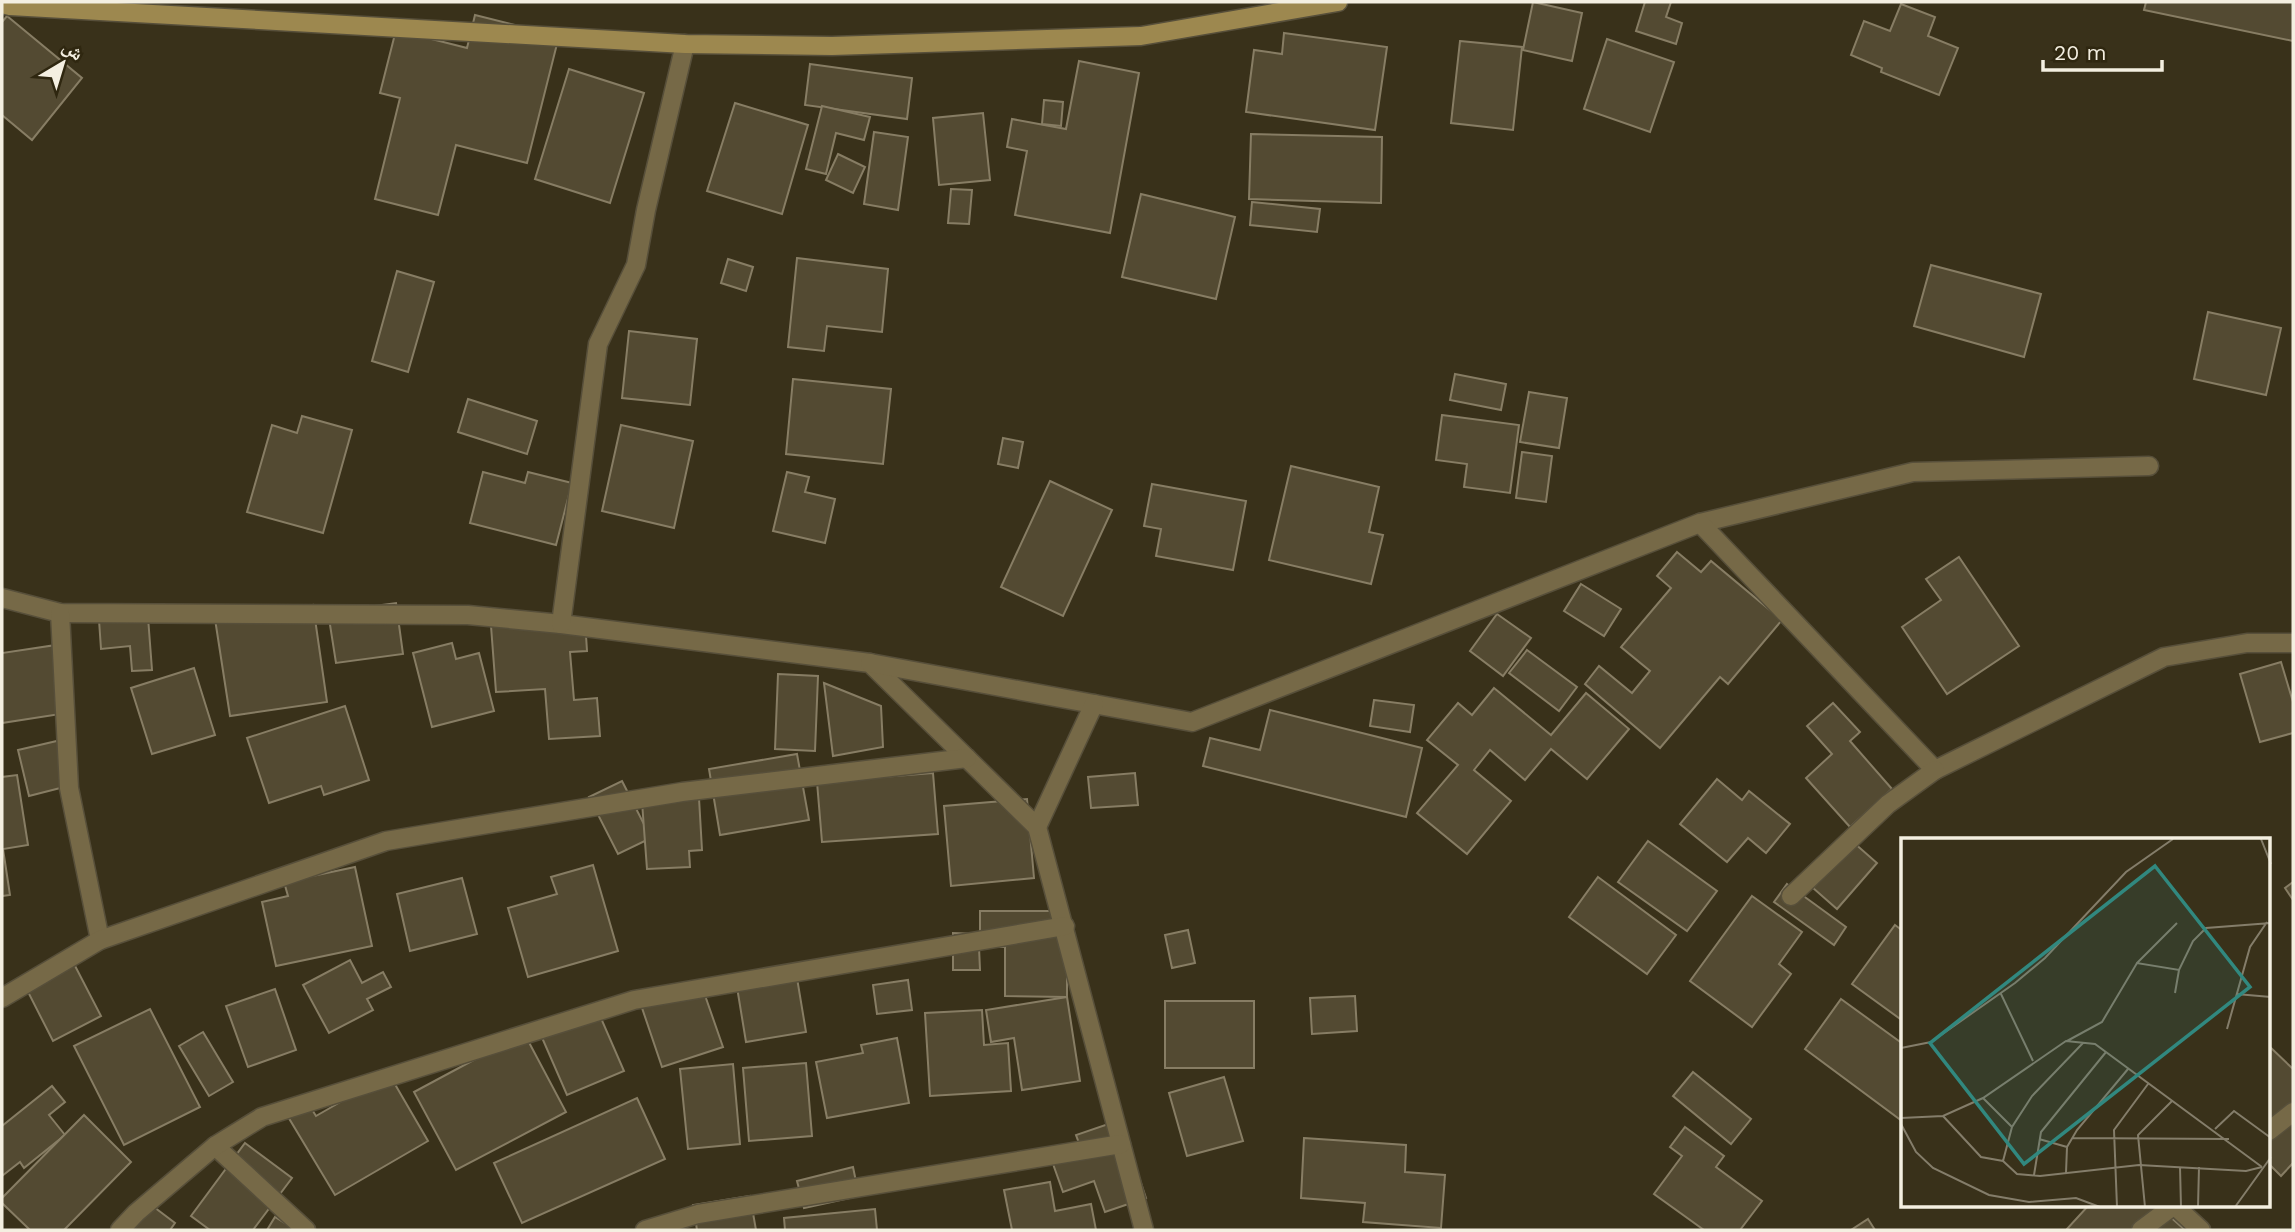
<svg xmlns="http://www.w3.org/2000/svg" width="2295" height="1232" viewBox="0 0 2295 1232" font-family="'Work Sans','Noto Naskh Arabic',sans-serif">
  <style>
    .building { fill: #534a32; stroke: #877d64; stroke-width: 2 }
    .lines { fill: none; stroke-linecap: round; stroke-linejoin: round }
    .lane-casing { stroke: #574f3a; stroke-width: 21 }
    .street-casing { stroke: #574f3a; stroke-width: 21 }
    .secondary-casing { stroke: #574f3a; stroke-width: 21 }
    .lane { stroke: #766947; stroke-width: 18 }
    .street { stroke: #766947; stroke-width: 18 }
    .secondary { stroke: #9d884f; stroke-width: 18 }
    .inset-road { fill: none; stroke: #847d6a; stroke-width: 2 }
    .view { fill: #31887f; fill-opacity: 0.15; stroke: #31887f; stroke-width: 3.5 }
    .inset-edge { fill: none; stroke: #f4efe1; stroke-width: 3.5 }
  </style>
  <rect width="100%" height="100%" fill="#39311a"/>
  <!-- building -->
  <g class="building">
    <polygon points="1533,2 1582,13 1572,61 1523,50"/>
    <polygon points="1645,2 1671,2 1666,17 1682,23 1676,44 1636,31"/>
    <polygon points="2146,2 2293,2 2293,41 2144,10"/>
    <polygon points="1901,4 1935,17 1928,36 1958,48 1939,95 1881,72 1882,68 1851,55 1864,21 1890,31"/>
    <polygon points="475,15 559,36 527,163 456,145 438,215 375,199 400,98 380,93 396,30 467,48"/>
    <polygon points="7,16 82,78 32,140 2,115 2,22"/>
    <polygon points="1284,33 1387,47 1375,130 1246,112 1254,50 1282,54"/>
    <polygon points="1607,39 1674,62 1650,132 1584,109"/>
    <polygon points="1460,41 1522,47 1513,130 1451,123"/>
    <polygon points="1079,61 1139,73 1110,233 1015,215 1027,151 1007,147 1012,119 1066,129"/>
    <polygon points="810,64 912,78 907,119 805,105"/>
    <polygon points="569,69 644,93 610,203 535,179"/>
    <polygon points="1044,100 1063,102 1061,126 1042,124"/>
    <polygon points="735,103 808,125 782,214 707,191"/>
    <polygon points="822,106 870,117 864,140 836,133 826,174 806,169"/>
    <polygon points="983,113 990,180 939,185 933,118"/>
    <polygon points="874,132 908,137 898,210 864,204"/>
    <polygon points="1251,134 1382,137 1381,203 1249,199"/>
    <polygon points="838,154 865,167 853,193 826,180"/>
    <polygon points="951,189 972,190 969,224 948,223"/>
    <polygon points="1141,194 1235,217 1216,299 1122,277"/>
    <polygon points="1252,202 1320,209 1317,232 1250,225"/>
    <polygon points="797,258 888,269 882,332 827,326 824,351 788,347"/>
    <polygon points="728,259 753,267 746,291 721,283"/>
    <polygon points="1931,265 2041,294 2024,357 1914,326"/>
    <polygon points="397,271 434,282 408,372 372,361"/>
    <polygon points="2208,312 2281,328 2266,395 2194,379"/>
    <polygon points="629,331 697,339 690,405 622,398"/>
    <polygon points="1455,374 1506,384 1501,410 1450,400"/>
    <polygon points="793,379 891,389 883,464 786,454"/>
    <polygon points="1529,392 1567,398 1559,448 1520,442"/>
    <polygon points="468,399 537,421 527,454 458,432"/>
    <polygon points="1442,415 1519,425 1510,493 1464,487 1467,464 1436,460"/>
    <polygon points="302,416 352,430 323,533 247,512 272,425 297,433"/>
    <polygon points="621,425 693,441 674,528 602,511"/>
    <polygon points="1003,438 1023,442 1018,468 998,464"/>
    <polygon points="1522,452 1552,456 1546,502 1516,498"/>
    <polygon points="1291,466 1379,487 1369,532 1383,535 1371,584 1269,560"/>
    <polygon points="483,472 525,483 528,472 572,483 556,545 470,523"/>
    <polygon points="787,472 809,477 805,492 835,499 825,543 773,531"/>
    <polygon points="1050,481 1112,510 1063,616 1001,587"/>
    <polygon points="1152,484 1246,501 1233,570 1156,556 1161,529 1144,526"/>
    <polygon points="1677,552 1701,572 1711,561 1782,620 1728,684 1720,677 1660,748 1585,684 1599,666 1632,693 1650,671 1621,647 1671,588 1657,576"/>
    <polygon points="1959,557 2019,646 1947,694 1902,627 1941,600 1926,579"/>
    <polygon points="1581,584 1621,609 1604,636 1564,611"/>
    <polygon points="396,603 403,654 336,663 328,612"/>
    <polygon points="313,605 327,702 230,716 215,619"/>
    <polygon points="1497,614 1531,638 1503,676 1470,651"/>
    <polygon points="148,617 152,670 132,671 130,646 101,649 99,620"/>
    <polygon points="585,620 587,651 570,652 574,700 597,698 600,736 549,739 545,689 496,692 491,626"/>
    <polygon points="452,643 456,659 479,653 494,711 432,727 413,653"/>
    <polygon points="56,645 67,713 2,723 2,653"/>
    <polygon points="1527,650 1577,687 1559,711 1509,673"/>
    <polygon points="2281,662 2293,702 2293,733 2260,742 2240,674"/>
    <polygon points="194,668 215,735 152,754 131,688"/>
    <polygon points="778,674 818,676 815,751 775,749"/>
    <polygon points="824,683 881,706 883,747 833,756"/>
    <polygon points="1494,688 1551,735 1586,693 1629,729 1587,779 1551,749 1525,780 1490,750 1474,770 1511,801 1467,854 1417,813 1458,765 1427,740 1458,703 1472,715"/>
    <polygon points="1374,700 1414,705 1410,732 1370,726"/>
    <polygon points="1833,703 1860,732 1850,741 1892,789 1850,827 1806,778 1832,754 1807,726"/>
    <polygon points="345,706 369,780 324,795 321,786 269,803 247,738"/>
    <polygon points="1270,710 1422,748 1406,817 1203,766 1210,738 1260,750"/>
    <polygon points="61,740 72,785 29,796 18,750"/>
    <polygon points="797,754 809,820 720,835 709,769"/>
    <polygon points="933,773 938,834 822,842 817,782"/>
    <polygon points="1135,773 1138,805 1091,808 1088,777"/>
    <polygon points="17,775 28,845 3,849 10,895 2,896 2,777"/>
    <polygon points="1717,779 1742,800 1749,791 1790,824 1766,853 1748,838 1727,862 1680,824"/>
    <polygon points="622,781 651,838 618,854 589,797"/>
    <polygon points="699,798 702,850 689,851 690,867 647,869 642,802"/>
    <polygon points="1027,799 1034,878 951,886 944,806"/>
    <polygon points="1648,841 1717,891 1687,931 1618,882"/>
    <polygon points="1853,842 1877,863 1837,909 1813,888"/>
    <polygon points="593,865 618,951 528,977 508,908 557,894 551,877"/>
    <polygon points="355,867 372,946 276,966 262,902 288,896 284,882"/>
    <polygon points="1598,877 1676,935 1647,974 1569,917"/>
    <polygon points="462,878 477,934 410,951 397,894"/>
    <polygon points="2293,882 2293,900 2285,888"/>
    <polygon points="1787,884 1846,927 1834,945 1774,902"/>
    <polygon points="1752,896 1802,932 1779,964 1791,974 1752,1027 1690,981"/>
    <polygon points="980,911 1067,911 1067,997 1005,996 1005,947 979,947 980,970 953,970 953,933 980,934"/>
    <polygon points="1895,925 1903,931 1903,1021 1852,984"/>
    <polygon points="1188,930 1195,963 1172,968 1165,935"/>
    <polygon points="72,960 101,1016 53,1041 24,984"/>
    <polygon points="350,960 362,983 383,972 391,987 367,999 373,1010 329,1033 303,985"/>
    <polygon points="795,966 806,1032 746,1042 735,975"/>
    <polygon points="908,980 912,1010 877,1014 873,985"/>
    <polygon points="700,981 723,1047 662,1067 640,1002"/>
    <polygon points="275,989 296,1050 248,1067 226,1006"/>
    <polygon points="1355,996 1357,1031 1312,1034 1310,998"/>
    <polygon points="1067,997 1080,1081 1022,1090 1014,1038 991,1042 986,1010"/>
    <polygon points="1841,999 1903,1044 1902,1121 1805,1049"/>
    <rect x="1165" y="1001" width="89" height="67"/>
    <polygon points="150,1009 200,1107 124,1145 74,1046"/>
    <polygon points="597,1009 624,1071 567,1095 540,1033"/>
    <polygon points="982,1010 984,1045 1008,1043 1011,1091 930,1096 925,1013"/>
    <polygon points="203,1032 233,1082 209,1096 179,1046"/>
    <polygon points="524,1033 566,1112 456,1170 414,1092"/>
    <polygon points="897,1038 909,1103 827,1118 816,1062 863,1053 861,1045"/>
    <polygon points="2269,1046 2293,1069 2293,1163 2281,1176 2269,1164"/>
    <polygon points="806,1063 812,1136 749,1141 743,1068"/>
    <polygon points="733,1064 740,1144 688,1149 680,1069"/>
    <polygon points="1693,1072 1751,1119 1731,1144 1673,1096"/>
    <polygon points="389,1074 428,1141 335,1195 287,1115 308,1103 316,1116"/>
    <polygon points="1224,1077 1243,1141 1187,1156 1169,1093"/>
    <polygon points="52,1086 65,1102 49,1115 65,1135 24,1168 20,1162 2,1176 2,1126"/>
    <polygon points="637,1098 665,1159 522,1223 494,1163"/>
    <polygon points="84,1115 131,1162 64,1230 30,1230 2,1203 2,1198"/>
    <polygon points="1120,1120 1146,1198 1105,1212 1094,1181 1063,1192 1053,1164 1083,1154 1076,1135"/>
    <polygon points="1685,1127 1724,1156 1716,1167 1762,1201 1740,1230 1704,1230 1654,1194 1682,1156 1670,1147"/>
    <polygon points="1304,1138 1406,1145 1405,1172 1445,1175 1441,1228 1363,1222 1365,1203 1301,1198"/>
    <polygon points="245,1143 292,1178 253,1230 210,1230 191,1216"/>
    <polygon points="853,1167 859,1196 804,1208 797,1181"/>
    <polygon points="1050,1182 1055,1211 1091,1204 1096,1230 1012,1230 1004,1190"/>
    <polygon points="750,1196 756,1230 697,1230 693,1205"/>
    <polygon points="146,1201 175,1223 170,1230 124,1230"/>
    <polygon points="2088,1206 2158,1206 2185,1230 2066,1230"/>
    <polygon points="875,1209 877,1230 785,1230 784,1218"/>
    <polygon points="275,1217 296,1230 267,1230"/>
    <polygon points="1868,1219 1875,1230 1851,1230"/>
  </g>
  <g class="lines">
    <!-- lane casing -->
    <g class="lane-casing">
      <polyline id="lane" points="2,598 60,613 468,615 561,624 870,663 1037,827 1144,1230"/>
    </g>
    <!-- street casing -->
    <g class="street-casing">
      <g id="street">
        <polyline points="1700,523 1913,472 2149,466"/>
        <polyline points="60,613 69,788 100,940"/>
        <polyline points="561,624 598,344 636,265 646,210 685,44"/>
        <polyline points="870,663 1192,722 1700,523 1935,770 2164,657 2247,643 2293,643"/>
        <polyline points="1037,827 1094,704"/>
        <polyline points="1791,896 1888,804 1935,770"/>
        <polyline points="2,998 100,940 386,841 682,792 967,758"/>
        <polyline points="2269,1131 2293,1112"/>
        <polyline points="215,1146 306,1230"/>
        <polyline points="2175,1206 2201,1230"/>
        <polyline points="120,1230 136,1213 215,1146 262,1117 634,1000 1065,926"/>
        <polyline points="645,1230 698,1214 1121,1144"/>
        <polyline points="2141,1230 2173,1206"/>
      </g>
    </g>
    <!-- secondary casing -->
    <g class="secondary-casing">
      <polyline id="secondary" points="2,4 10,6 685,44 832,46 1141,36 1338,2"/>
    </g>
    <!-- lane -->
    <use href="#lane" class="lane"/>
    <!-- street -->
    <use href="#street" class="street"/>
    <!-- secondary -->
    <use href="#secondary" class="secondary"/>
  </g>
  <!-- overview -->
  <g transform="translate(1901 838)">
    <rect width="369" height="369" fill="#39311a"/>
    <path class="inset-road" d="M 360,1 L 370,26M 236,125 L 276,85M 274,155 L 278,132M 100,156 L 132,223M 335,156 L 370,159M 326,191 L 349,109 L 366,84M 166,203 L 201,184 L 236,125 L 278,132 L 292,103 L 305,90 L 370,85M 0,210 L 30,204 L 114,145 L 144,120 L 225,34 L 272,1M 82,260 L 111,289M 42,278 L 80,319 L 102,323 L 116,336 L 139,338 L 238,327 L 345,333 L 361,329M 0,280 L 42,278 L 82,260 L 165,203 L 194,206 L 361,329M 0,286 L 15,314 L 32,330 L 88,357 L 128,364 L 175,360 L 199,369M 314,291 L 333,273 L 370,300M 171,300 L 328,301M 138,301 L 166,309M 102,323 L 111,289 L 131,258 L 182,205M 279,329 L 280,369M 165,335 L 166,309 L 176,292 L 227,231M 133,337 L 140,294 L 205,214M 216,369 L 213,292 L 247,246M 244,369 L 237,297 L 271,263M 297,369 L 298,329M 334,369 L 370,319"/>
    <path class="view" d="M 254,28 L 349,149 L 123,326 L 29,205 Z"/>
    <rect width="369" height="369" class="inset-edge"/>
  </g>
  <!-- border -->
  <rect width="2295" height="1232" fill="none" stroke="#f4efe1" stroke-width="7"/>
  <!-- north arrow -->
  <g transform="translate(63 63) rotate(38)" stroke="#2f2710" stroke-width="5" paint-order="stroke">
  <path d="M0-5L12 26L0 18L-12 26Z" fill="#f4efe1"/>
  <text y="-10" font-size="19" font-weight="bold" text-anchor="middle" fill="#f4efe1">ش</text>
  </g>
  <!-- scale -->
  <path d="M2043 60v10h119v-10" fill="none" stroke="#f4efe1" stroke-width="3.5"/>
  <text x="2054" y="60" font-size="21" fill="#f4efe1" stroke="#2f2710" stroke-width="5" paint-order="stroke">20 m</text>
</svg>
